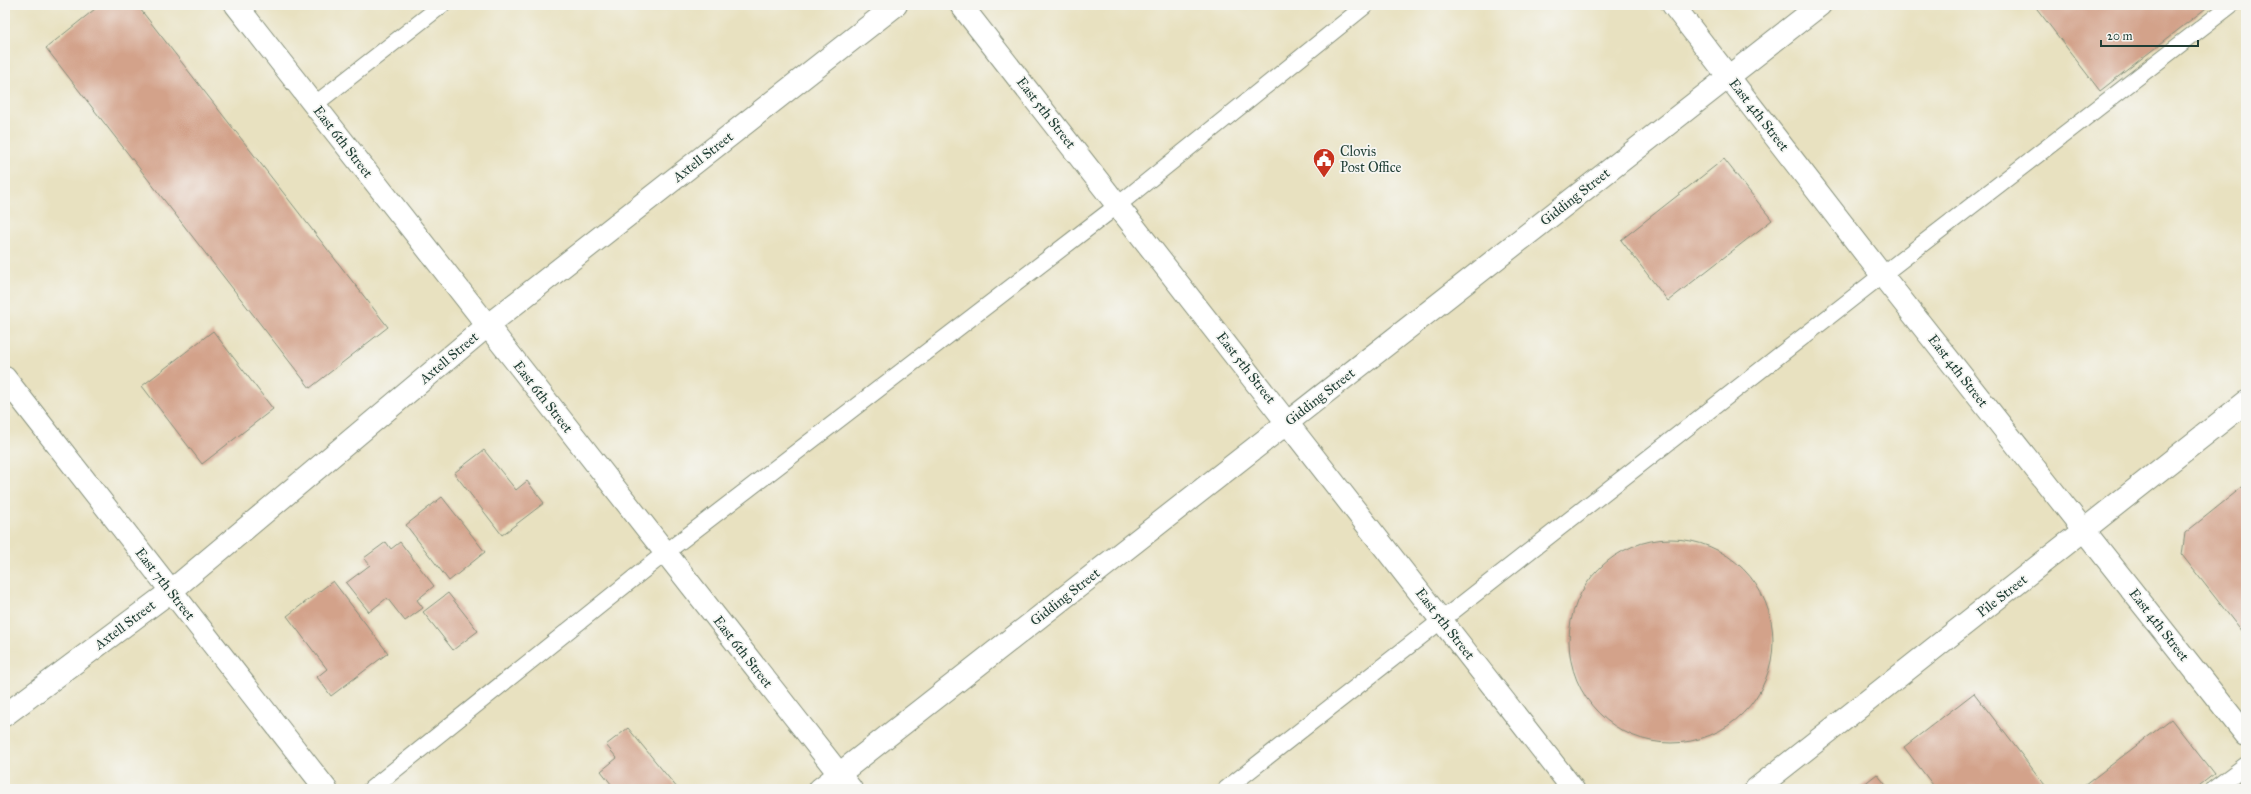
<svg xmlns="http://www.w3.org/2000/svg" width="2251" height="794" viewBox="0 0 2251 794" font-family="'IM FELL Great Primer',serif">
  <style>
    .building { fill: #d3a28a }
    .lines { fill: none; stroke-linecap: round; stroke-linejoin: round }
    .service-casing { stroke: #848f7a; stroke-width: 18 }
    .minor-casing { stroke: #848f7a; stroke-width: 24 }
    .tertiary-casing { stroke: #848f7a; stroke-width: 24 }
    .service { stroke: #fff; stroke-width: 16 }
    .minor { stroke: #fff; stroke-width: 22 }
    .tertiary { stroke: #fff; stroke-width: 22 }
    .labels { text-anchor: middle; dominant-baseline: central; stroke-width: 3.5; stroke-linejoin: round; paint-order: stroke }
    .street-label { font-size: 14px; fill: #1f3d34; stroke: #f6f6f2 }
    .poi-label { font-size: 14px; fill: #1f3d34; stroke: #f6f6f2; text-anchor: start }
  </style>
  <rect width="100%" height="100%" fill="#f6f6f2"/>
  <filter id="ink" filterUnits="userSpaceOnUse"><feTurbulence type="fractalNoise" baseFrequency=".025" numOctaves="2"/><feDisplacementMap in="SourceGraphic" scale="8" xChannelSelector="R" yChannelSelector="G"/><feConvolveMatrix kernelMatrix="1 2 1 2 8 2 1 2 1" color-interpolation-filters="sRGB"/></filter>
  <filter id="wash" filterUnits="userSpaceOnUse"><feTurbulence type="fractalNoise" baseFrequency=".012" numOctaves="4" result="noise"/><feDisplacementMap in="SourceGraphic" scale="16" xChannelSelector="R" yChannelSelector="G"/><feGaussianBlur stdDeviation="0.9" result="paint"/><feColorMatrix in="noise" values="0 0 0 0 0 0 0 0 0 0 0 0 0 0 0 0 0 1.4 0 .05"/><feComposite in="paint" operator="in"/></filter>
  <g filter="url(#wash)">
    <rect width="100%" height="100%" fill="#e8e1c0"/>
    <g id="blocks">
      <!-- building -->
      <g class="building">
        <polygon points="100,5 137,5 388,327 310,388 46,48"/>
        <polygon points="2034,5 2210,5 2100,91"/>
        <polygon points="1724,159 1772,220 1668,301 1621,240"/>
        <polygon points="213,331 273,409 202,464 142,386"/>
        <polygon points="484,450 516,490 527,481 544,503 502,535 454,473"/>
        <polygon points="2246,484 2246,637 2182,555 2185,533"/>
        <polygon points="442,497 485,552 449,581 406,525"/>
        <circle cx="1671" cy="641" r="102"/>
        <polygon points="386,542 391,549 400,542 434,586 417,600 423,608 405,621 387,598 369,612 346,583 370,565 364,558"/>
        <polygon points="333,581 388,653 331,696 317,677 327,669 287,616"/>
        <polygon points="448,593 478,631 453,650 423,612"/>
        <polygon points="1974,693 2048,789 1936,789 1904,747"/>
        <polygon points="2171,719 2214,774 2195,789 2080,789"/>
        <polygon points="628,728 678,789 615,789 601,771 617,758 606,745"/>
        <polygon points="1877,774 1889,789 1858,789"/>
      </g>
    </g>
  </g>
  <g filter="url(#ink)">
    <use href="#blocks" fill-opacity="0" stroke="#848f7a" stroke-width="1"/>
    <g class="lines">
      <!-- service casing -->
      <g class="service-casing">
        <g id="service">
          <polyline points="314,105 442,5"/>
          <polyline points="371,789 665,553 1118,205 1366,5"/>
          <polyline points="1226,789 1882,275 2231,5"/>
          <polyline points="2214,789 2246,765"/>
        </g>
      </g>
      <!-- minor casing -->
      <g class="minor-casing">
        <g id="minor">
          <polyline points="236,5 851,789"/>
          <polyline points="961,5 1573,789"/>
          <polyline points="1673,5 1882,275 2246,735"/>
          <polyline points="5,715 171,591 487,326 896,5"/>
          <polyline points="820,789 1820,5"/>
          <polyline points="1756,789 2246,402"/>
        </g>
      </g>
      <!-- tertiary casing -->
      <g class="tertiary-casing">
        <polyline id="tertiary" points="5,378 326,789"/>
      </g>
      <!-- service -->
      <use href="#service" class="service"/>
      <!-- minor -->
      <use href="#minor" class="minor"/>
      <!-- tertiary -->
      <use href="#tertiary" class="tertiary"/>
    </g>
  </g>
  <!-- icons -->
  <defs>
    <g id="civic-pin" transform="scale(1.15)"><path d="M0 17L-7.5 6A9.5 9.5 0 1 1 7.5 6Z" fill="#c8321e" stroke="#f6f6f2"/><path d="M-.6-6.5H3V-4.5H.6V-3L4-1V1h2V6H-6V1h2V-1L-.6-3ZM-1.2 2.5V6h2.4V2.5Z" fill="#fff"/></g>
  </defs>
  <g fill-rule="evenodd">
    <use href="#civic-pin" x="1324" y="159"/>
  </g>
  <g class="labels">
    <!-- street labels -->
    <g class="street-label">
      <text transform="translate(1046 113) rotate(52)">East 5th Street</text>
      <text transform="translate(1759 115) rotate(52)">East 4th Street</text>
      <text transform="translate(343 142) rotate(52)">East 6th Street</text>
      <text transform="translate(703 157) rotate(-38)">Axtell Street</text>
      <text transform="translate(1575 197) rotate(-38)">Gidding Street</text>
      <text transform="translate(449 358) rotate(-40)">Axtell Street</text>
      <text transform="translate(1246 368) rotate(52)">East 5th Street</text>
      <text transform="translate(1958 371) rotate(52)">East 4th Street</text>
      <text transform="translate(543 397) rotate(52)">East 6th Street</text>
      <text transform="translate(1320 397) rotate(-38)">Gidding Street</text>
      <text transform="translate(165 584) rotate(52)">East 7th Street</text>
      <text transform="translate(2002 596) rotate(-38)">Pile Street</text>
      <text transform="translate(1065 597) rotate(-38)">Gidding Street</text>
      <text transform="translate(1445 624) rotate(52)">East 5th Street</text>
      <text transform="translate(125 625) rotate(-37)">Axtell Street</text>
      <text transform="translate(2159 625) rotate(52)">East 4th Street</text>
      <text transform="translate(743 652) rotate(52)">East 6th Street</text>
    </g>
    <!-- poi labels -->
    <g class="poi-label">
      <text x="1340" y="151">Clovis<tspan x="1340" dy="16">Post Office</tspan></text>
    </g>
  </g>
  <!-- margin -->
  <rect width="2251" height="794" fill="none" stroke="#f6f6f2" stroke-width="20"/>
  <!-- scale -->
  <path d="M2101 40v6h97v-6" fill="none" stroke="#1f3d34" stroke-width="2"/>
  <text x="2107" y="40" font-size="12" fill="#1f3d34" stroke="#f6f6f2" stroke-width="3" paint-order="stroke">20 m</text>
</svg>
